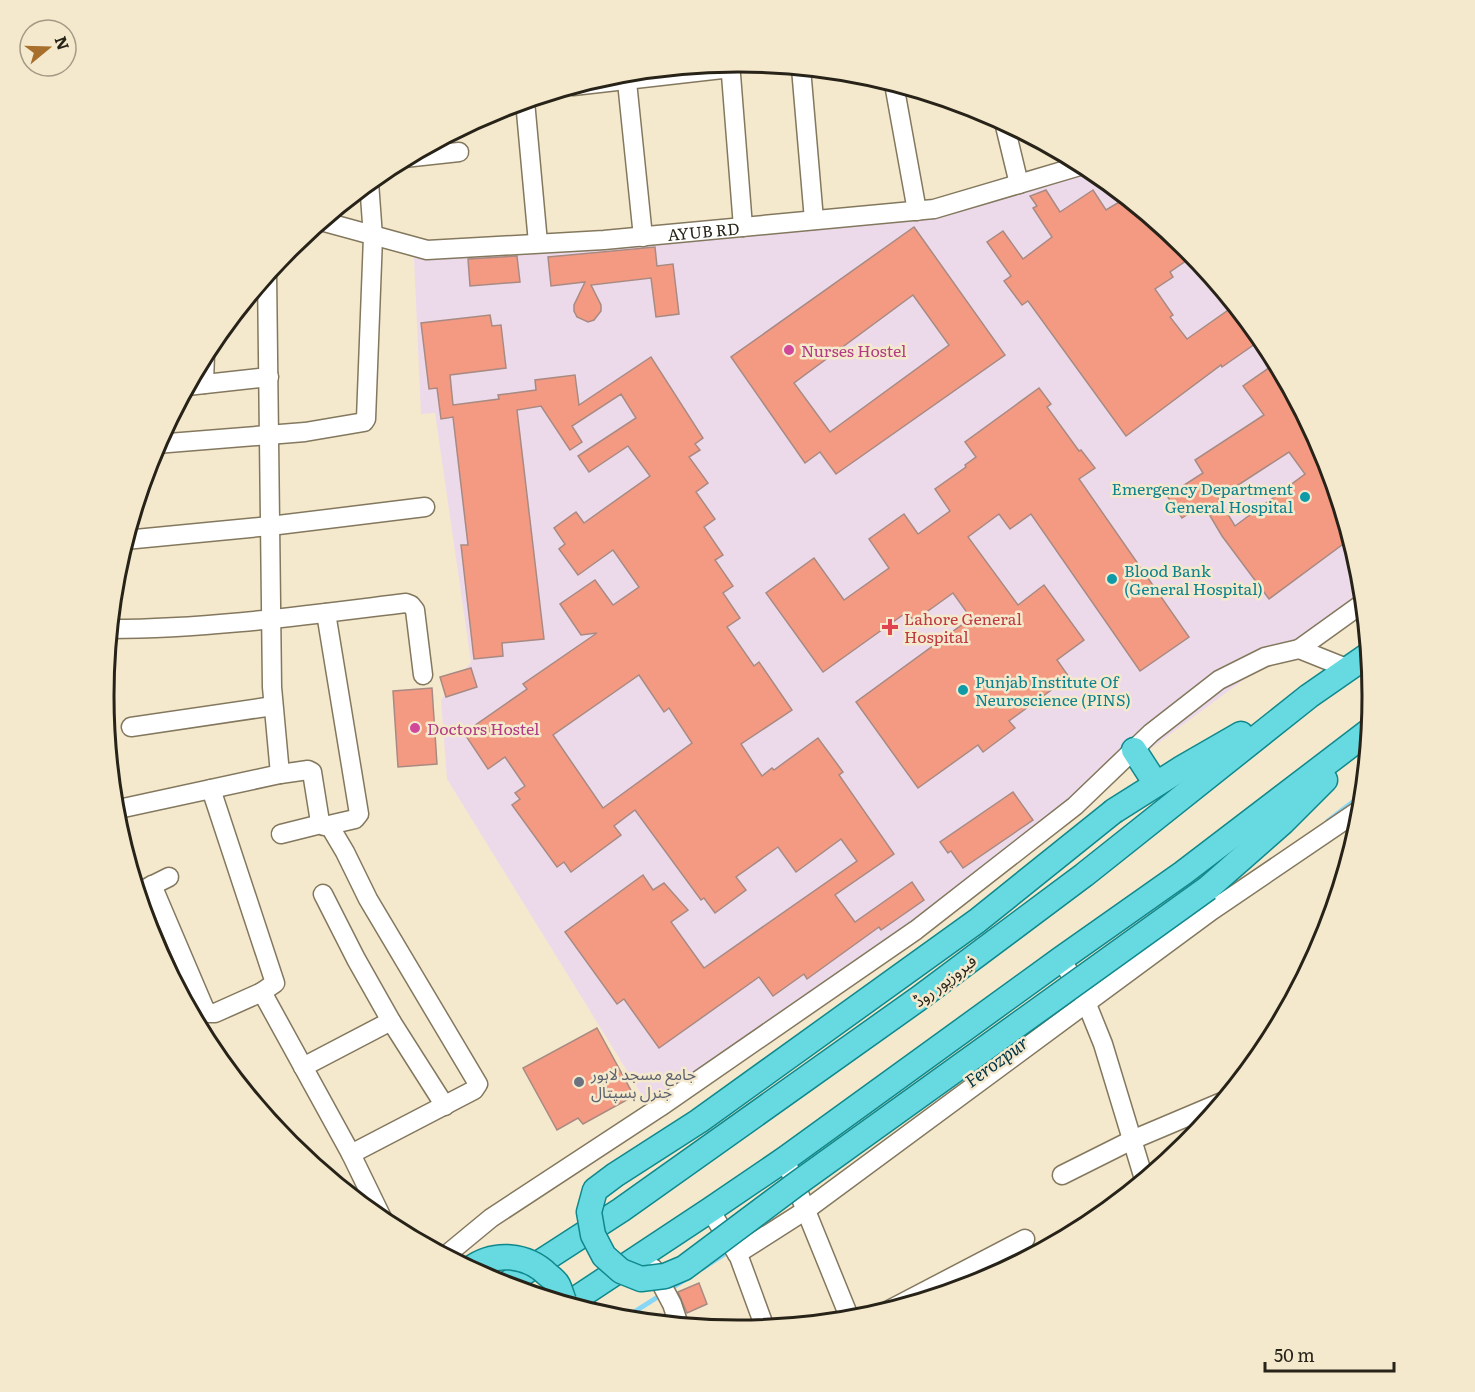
<svg xmlns="http://www.w3.org/2000/svg" width="1475" height="1392" viewBox="0 0 1475 1392" font-family="Literata,'Noto Sans Arabic',serif">
  <style>
    .medical { fill: #ecdaeb }
    .lines { fill: none; stroke-linecap: round; stroke-linejoin: round }
    .stream { stroke: #86d6f6; stroke-width: 5 }
    .building { fill: #f49a83; stroke: #a98a82; stroke-width: 1.5; fill-rule: evenodd }
    .minor-casing { stroke: #83785e; stroke-width: 21 }
    .major-casing { stroke: #0f888c; stroke-width: 27 }
    .minor { stroke: #fff; stroke-width: 18 }
    .major { stroke: #67d9e0; stroke-width: 24 }
    .major-bridge-casing { stroke: #0f888c; stroke-width: 27; stroke-linecap: butt }
    .major-bridge { stroke: #67d9e0; stroke-width: 24 }
    .hotel-dot { fill: #d1479c; stroke: #f5e9cd; stroke-width: 2 }
    .culture-dot { fill: #0f9aa8; stroke: #f5e9cd; stroke-width: 2 }
    .health-dot { fill: #e0444e; stroke: #f5e9cd; stroke-width: 2 }
    .worship-dot { fill: #6b7280; stroke: #f5e9cd; stroke-width: 2 }
    .labels { text-anchor: middle; dominant-baseline: central; stroke-width: 5; stroke-linejoin: round; paint-order: stroke }
    .street-label { font-size: 16px; fill: #272318; stroke: #f5e9cd }
    .hotel-label { font-size: 16px; fill: #b23c85; stroke: #f5e9cd; text-anchor: start }
    .culture-label { font-size: 16px; fill: #0d838f; stroke: #f5e9cd; text-anchor: start }
    .health-label { font-size: 16px; fill: #be3a42; stroke: #f5e9cd; text-anchor: start }
    .worship-label { font-size: 16px; fill: #5b616d; stroke: #f5e9cd; text-anchor: start }
    .water-label { font-size: 18px; font-style: italic; fill: #013545; stroke: #f5e9cd }
    .rim { fill: none; stroke: #272318; stroke-width: 3 }
  </style>
  <rect width="100%" height="100%" fill="#f5e9cd"/>
  <!-- medical -->
  <polygon class="medical" points="1095,172 1186,248 1265,344 1324,454 1360,573 1362,592 1033,836 709,1067 645,1100 447,779 441,700 471,662 435,413 421,414 414,258 949,214"/>
  <g class="lines">
    <!-- stream -->
    <g class="stream">
      <polyline points="1328,821 1362,795"/>
      <polyline points="703,1268 731,1250"/>
      <polyline points="623,1319 686,1279"/>
    </g>
  </g>
  <!-- building -->
  <g class="building">
    <polygon points="1046,190 1060,212 1093,190 1106,210 1126,198 1186,248 1193,256 1170,272 1173,277 1155,289 1173,315 1170,317 1187,339 1234,306 1262,339 1222,367 1221,365 1126,436 1028,301 1022,305 1004,281 1011,276 987,242 1003,231 1023,259 1052,237 1033,208 1037,206 1030,196"/>
    <path d="M 914,227 L 1005,355 L 836,474 L 820,452 L 805,463 L 731,357 ZM 913,295 L 949,345 L 830,432 L 794,383 Z"/>
    <polygon points="655,247 657,266 673,264 679,314 656,317 651,278 591,285 601,305 601,311 594,320 588,322 577,317 574,311 574,305 585,282 551,286 548,257"/>
    <polygon points="517,256 520,282 470,286 468,259"/>
    <path d="M 490,315 L 492,326 L 501,325 L 506,368 L 450,375 L 453,405 L 499,399 L 498,395 L 536,390 L 535,380 L 575,375 L 579,405 L 651,357 L 703,438 L 695,444 L 700,450 L 689,457 L 708,483 L 696,492 L 715,519 L 704,527 L 723,555 L 715,560 L 733,586 L 723,593 L 740,618 L 727,627 L 754,666 L 759,662 L 792,710 L 741,744 L 762,776 L 772,768 L 774,770 L 818,738 L 843,772 L 839,775 L 894,854 L 835,895 L 855,922 L 912,882 L 924,900 L 881,930 L 879,927 L 807,979 L 804,974 L 773,996 L 759,977 L 659,1048 L 624,999 L 617,1004 L 565,932 L 643,875 L 653,890 L 664,883 L 688,910 L 671,922 L 704,968 L 857,861 L 841,839 L 796,872 L 778,847 L 736,877 L 746,890 L 715,913 L 704,898 L 701,900 L 635,810 L 614,826 L 621,835 L 571,872 L 564,862 L 557,867 L 512,805 L 520,799 L 515,793 L 525,786 L 505,757 L 488,769 L 464,733 L 527,689 L 523,684 L 597,633 L 581,635 L 560,604 L 595,580 L 613,605 L 639,587 L 613,550 L 578,575 L 559,549 L 565,544 L 554,528 L 576,512 L 584,523 L 650,476 L 628,446 L 589,472 L 578,456 L 636,418 L 621,394 L 572,426 L 582,442 L 570,450 L 541,406 L 517,410 L 544,639 L 502,643 L 503,656 L 474,659 L 461,545 L 468,545 L 453,417 L 441,419 L 437,388 L 429,389 L 421,323 ZM 639,675 L 664,712 L 669,708 L 692,743 L 603,808 L 553,735 Z"/>
    <path d="M 1276,363 L 1324,454 L 1350,539 L 1269,599 L 1222,536 L 1203,504 L 1182,518 L 1167,496 L 1203,473 L 1195,460 L 1264,415 L 1243,386 ZM 1289,452 L 1305,474 L 1235,526 L 1218,498 Z"/>
    <polygon points="1039,388 1051,404 1047,407 1079,451 1081,450 1095,468 1079,479 1189,637 1140,671 1031,514 1010,529 999,514 968,537 1018,605 1044,585 1084,640 1057,660 1069,677 1009,721 1015,728 983,752 978,745 918,788 856,702 971,618 953,593 914,621 907,612 823,672 766,593 814,558 844,600 889,568 869,539 904,514 918,534 950,511 935,489 966,467 965,465 976,457 965,442"/>
    <polygon points="471,668 477,687 446,697 440,677"/>
    <polygon points="432,688 437,764 398,767 393,691"/>
    <polygon points="1013,792 1033,820 963,868 951,851 948,853 940,842"/>
    <polygon points="597,1028 634,1096 583,1124 578,1118 557,1130 523,1068"/>
    <polygon points="699,1283 707,1304 687,1313 678,1292"/>
  </g>
  <g class="lines">
    <!-- minor casing -->
    <g class="minor-casing">
      <g id="minor">
        <polyline points="730,62 743,227"/>
        <polyline points="801,68 814,220"/>
        <polyline points="626,72 643,237"/>
        <polyline points="894,84 917,211"/>
        <polyline points="573,86 731,68"/>
        <polyline points="525,101 538,243"/>
        <polyline points="1004,122 1019,184"/>
        <polyline points="404,158 459,152"/>
        <path id="s1" d="M 321,221 L 427,250 L 604,240 L 934,209 L 1083,165"/>
        <polyline points="267,273 272,687 280,774 308,770 312,772 320,822 324,826 329,825"/>
        <polyline points="204,384 205,353"/>
        <polyline points="187,386 269,377"/>
        <polyline points="156,444 305,432 364,422 366,419 373,237 369,182"/>
        <polyline points="125,540 270,526 425,507"/>
        <polyline points="326,613 359,814 355,819 329,825 345,852 368,899 478,1084 474,1090 351,1154"/>
        <path d="M 110,629 C 208,629 308,615 406,603 L 411,605 L 415,610 L 423,675"/>
        <polyline points="1299,649 1363,603"/>
        <polyline points="131,727 273,706"/>
        <polyline points="114,810 280,774"/>
        <polyline points="281,834 321,824"/>
        <polyline points="152,885 204,1007 208,1013 215,1013 262,992 275,983 211,789"/>
        <polyline points="137,893 169,877"/>
        <polyline points="323,894 356,959 391,1021 445,1106"/>
        <polyline points="1061,959 1084,997 1103,1044 1144,1179"/>
        <polyline points="262,992 351,1154 385,1224"/>
        <polyline points="303,1067 391,1021"/>
        <polyline points="785,1159 850,1319"/>
        <polyline points="1062,1175 1132,1140 1222,1102"/>
        <polyline points="710,1210 739,1257 765,1328"/>
        <polyline points="737,1254 806,1210 1211,911 1361,809"/>
        <polyline points="445,1256 491,1218 660,1107 916,930 1075,806 1151,733 1219,680 1265,657 1299,649 1349,669"/>
        <polyline points="653,1268 672,1304 679,1325"/>
        <polyline points="887,1311 1025,1239"/>
      </g>
    </g>
    <!-- major casing -->
    <g class="major-casing">
      <g id="major">
        <polyline points="1134,750 1156,784"/>
        <polyline points="1114,811 1182,768 1241,734"/>
        <polyline points="1208,888 1283,822 1325,780"/>
        <polyline points="505,1285 621,1210 918,999 1084,875 1309,696 1368,655"/>
        <polyline points="568,1304 710,1210 785,1159 1061,959 1183,873 1369,731"/>
      </g>
    </g>
    <!-- minor -->
    <use href="#minor" class="minor"/>
    <!-- major -->
    <use href="#major" class="major"/>
    <!-- major-bridge casing -->
    <g class="major-bridge-casing">
      <g id="major-bridge">
        <polyline points="1114,811 977,921 699,1121 615,1175 595,1190 589,1212 593,1235 604,1256 621,1271 641,1279 665,1276 684,1268 795,1185 1208,888"/>
        <path d="M 470,1269 C 494,1251 527,1254 548,1275 C 552,1278 556,1281 558,1285 C 561,1291 562,1298 565,1303"/>
      </g>
    </g>
    <!-- major-bridge -->
    <use href="#major-bridge" class="major-bridge"/>
  </g>
  <!-- markers -->
  <g class="hotel-dot">
    <circle cx="789" cy="350" r="6"/>
    <circle cx="415" cy="728" r="6"/>
  </g>
  <g class="culture-dot">
    <circle cx="1305" cy="497" r="6"/>
    <circle cx="1112" cy="579" r="6"/>
    <circle cx="963" cy="690" r="6"/>
  </g>
  <path class="health-dot" d="M887 618h6v6h6v6h-6v6h-6v-6h-6v-6h6z"/>
  <circle class="worship-dot" cx="579" cy="1082" r="6"/>
  <g class="labels">
    <!-- street labels -->
    <g class="street-label">
      <text stroke="none"><textPath href="#s1" startOffset="387">AYUB RD</textPath></text>
      <text transform="translate(944 980) rotate(-37)">فیروزپور روڈ</text>
    </g>
    <!-- hotel labels -->
    <g class="hotel-label">
      <text x="801" y="350">Nurses Hostel</text>
      <text x="427" y="728">Doctors Hostel</text>
    </g>
    <!-- culture labels -->
    <g class="culture-label">
      <text x="1293" y="488" text-anchor="end">Emergency Department<tspan x="1293" dy="18">General Hospital</tspan></text>
      <text x="1124" y="570">Blood Bank<tspan x="1124" dy="18">(General Hospital)</tspan></text>
      <text x="975" y="681">Punjab Institute Of<tspan x="975" dy="18">Neuroscience (PINS)</tspan></text>
    </g>
    <!-- health labels -->
    <g class="health-label">
      <text x="904" y="618">Lahore General<tspan x="904" dy="18">Hospital</tspan></text>
    </g>
    <!-- worship labels -->
    <g class="worship-label">
      <text x="591" y="1073">جامع مسجد لاہور<tspan x="591" dy="18">جنرل ہسپتال</tspan></text>
    </g>
    <!-- water labels -->
    <g class="water-label">
      <text transform="translate(996 1061) rotate(-36)">Ferozpur</text>
    </g>
  </g>
  <!-- crop -->
  <path d="M0 0H1475V1392H0ZM114 696a624 624 0 1 1 1248 0a624 624 0 1 1-1248 0Z" fill="#f5e9cd" fill-rule="evenodd"/>
  <path class="rim" d="M114 696a624 624 0 1 1 1248 0a624 624 0 1 1-1248 0Z"/>
  <!-- north arrow -->
  <g transform="translate(48 48) rotate(71)"><circle r="28" fill="#f5e9cd" stroke="#a39a85" stroke-width="1.5"/>
  <path d="M0-4.5L10 22L0 15L-10 22Z" fill="#a76e2c"/>
  <text y="-9" font-size="16" font-weight="bold" text-anchor="middle" fill="#272318">N</text>
  </g>
  <!-- scale -->
  <path d="M1265 1362v9h129v-9" fill="none" stroke="#272318" stroke-width="3"/>
  <text x="1274" y="1362" font-size="18" fill="#272318" stroke="#f5e9cd" stroke-width="4.5" paint-order="stroke">50 m</text>
</svg>
